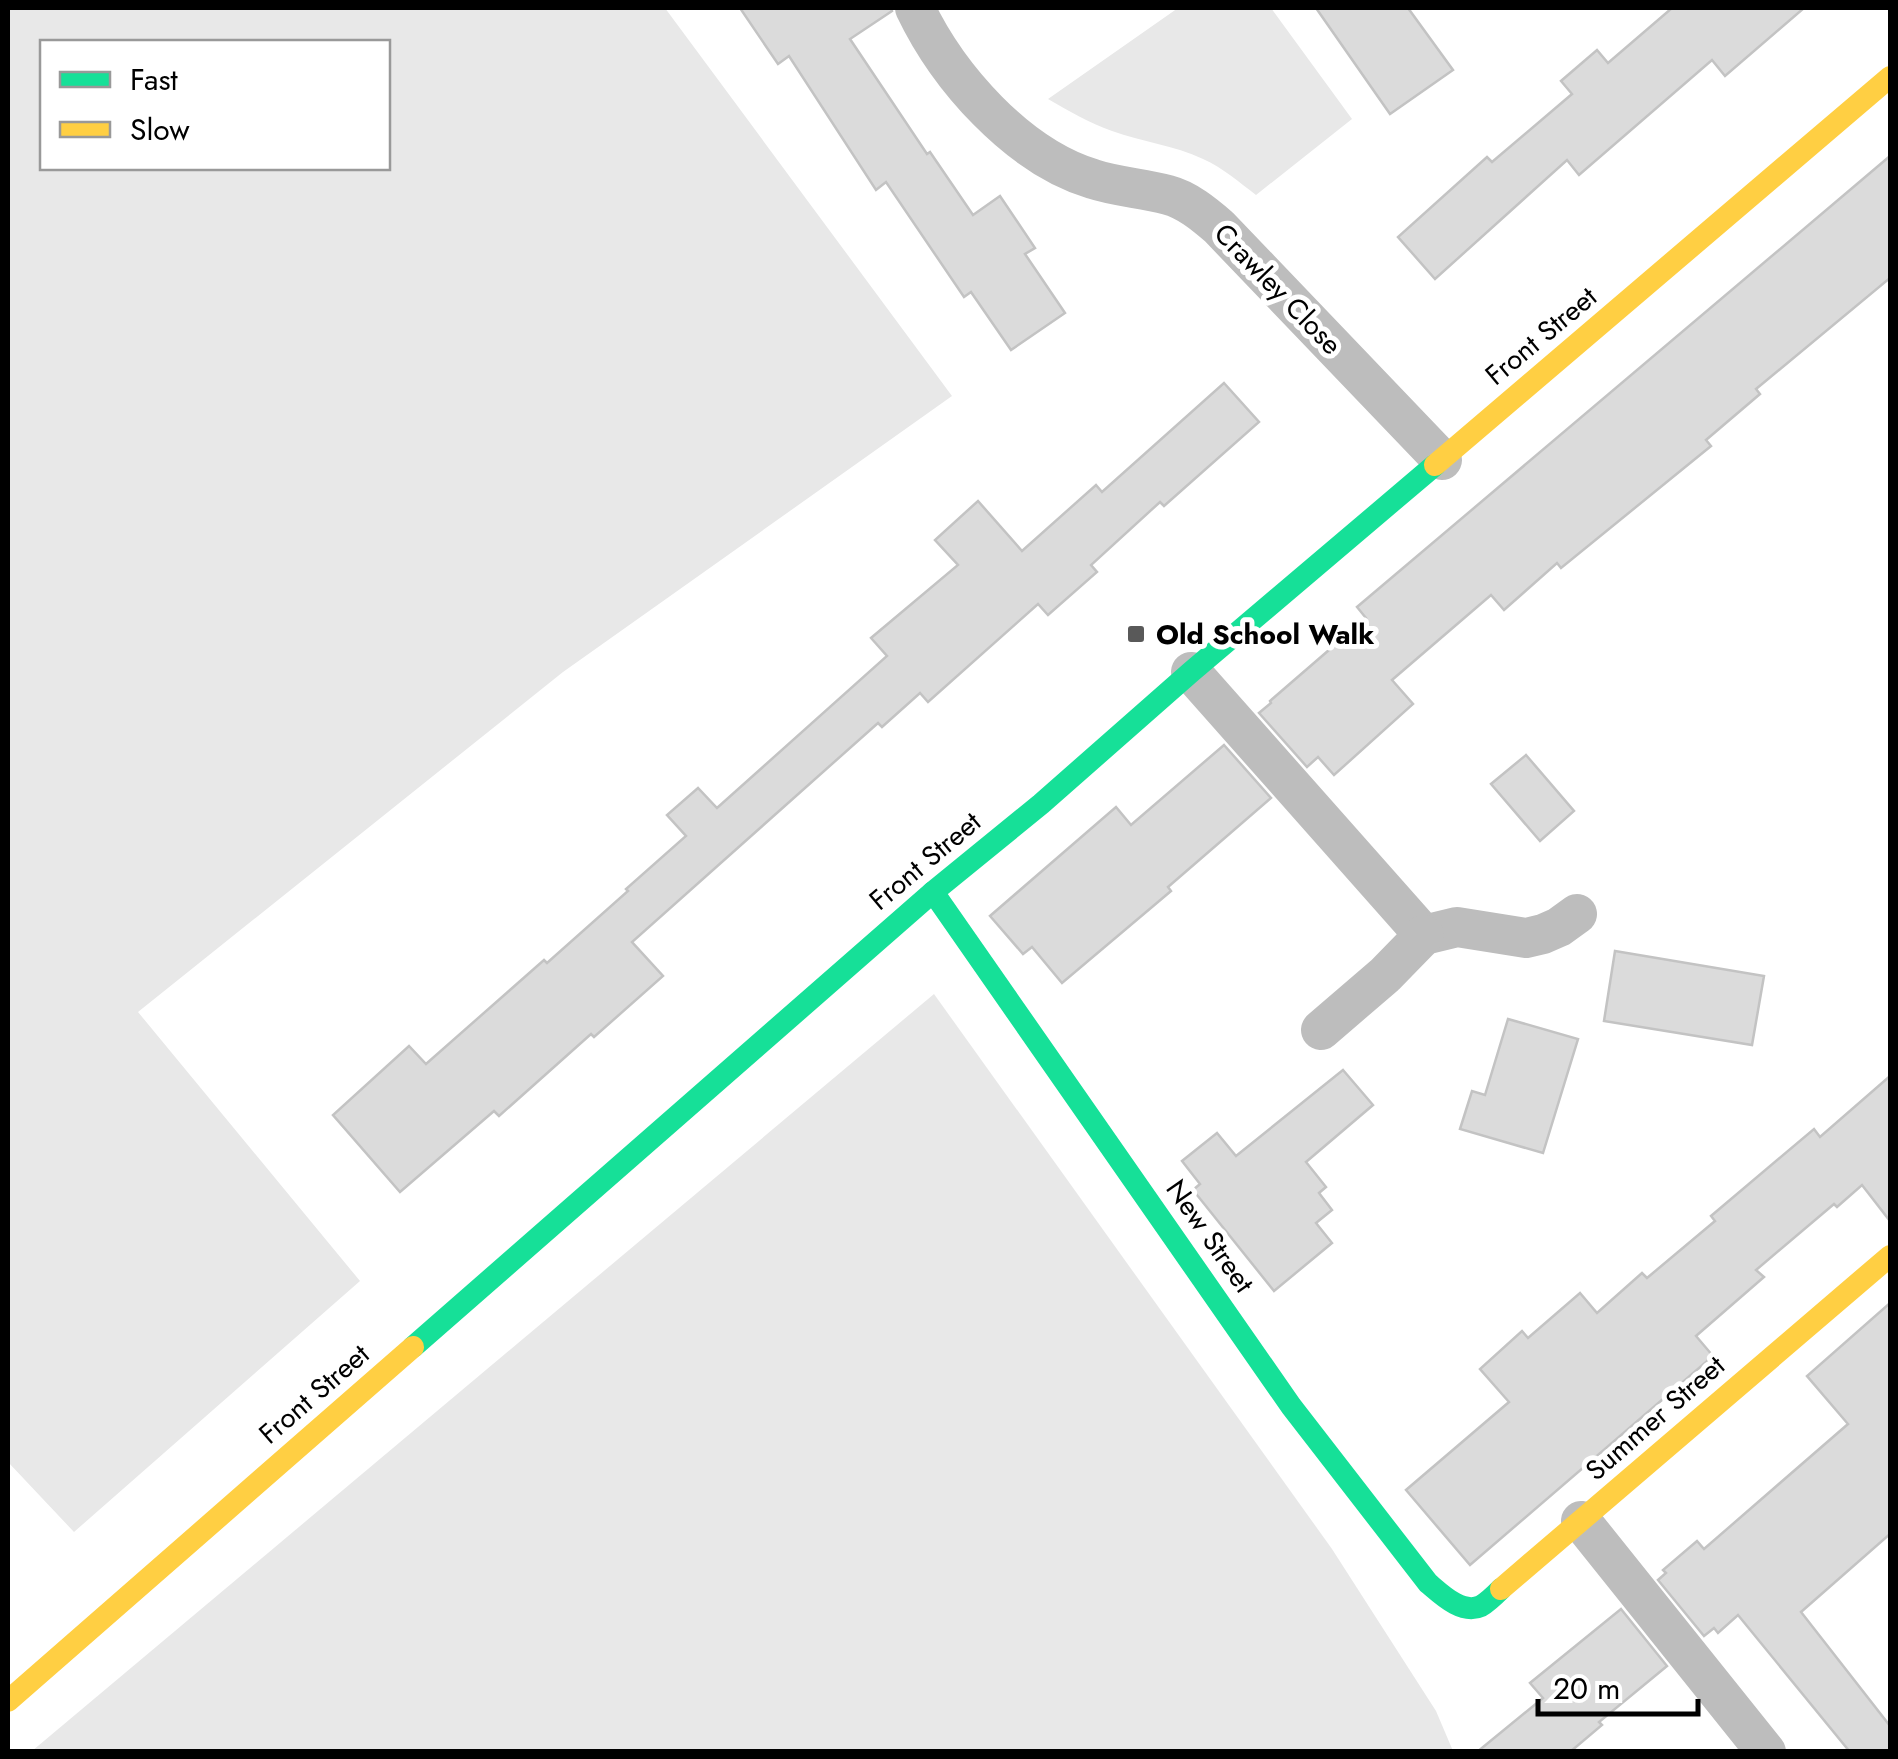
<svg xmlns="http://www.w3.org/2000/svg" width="1898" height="1759" viewBox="0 0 1898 1759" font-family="Jost,sans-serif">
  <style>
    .green { fill: #e8e8e8; fill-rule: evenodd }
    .building { fill: #dbdbdb; stroke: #c3c3c3; stroke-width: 2.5 }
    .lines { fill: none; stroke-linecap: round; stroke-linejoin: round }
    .street { stroke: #bdbdbd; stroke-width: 40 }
    .fast { stroke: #16e098; stroke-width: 22 }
    .slow { stroke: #ffcf43; stroke-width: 22 }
    .poi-dot { fill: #595959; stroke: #fff; stroke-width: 4 }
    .labels { text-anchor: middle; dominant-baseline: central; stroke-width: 10; stroke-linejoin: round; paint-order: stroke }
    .street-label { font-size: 28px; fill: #000; stroke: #fff }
    .poi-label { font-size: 28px; font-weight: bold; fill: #000; stroke: #fff; text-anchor: start }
  </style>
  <rect width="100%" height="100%" fill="#fff"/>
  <!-- green -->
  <g class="green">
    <path d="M 8,8 L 665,8 L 952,396 L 563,672 L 138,1012 L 360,1281 L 74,1532 L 8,1462 ZM 42,42 L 388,42 L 388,168 L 42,168 Z"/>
    <path d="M 1178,8 L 1271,8 L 1352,119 L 1256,195 C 1239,182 1223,168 1203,159 C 1174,145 1142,142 1112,131 C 1089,123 1069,111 1048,99 Z"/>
    <polygon points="934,994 1332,1549 1436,1711 1453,1751 32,1751"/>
  </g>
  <!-- building -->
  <g class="building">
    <polygon points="740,8 891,8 892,11 850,39 927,154 930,152 973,215 1000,196 1035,248 1025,254 1065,313 1011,350 971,292 964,297 886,182 876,190 789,56 778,64"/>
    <polygon points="1316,8 1408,8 1453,70 1390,114"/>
    <polygon points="1672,8 1804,8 1725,76 1712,60 1579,175 1567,160 1435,279 1398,237 1487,157 1492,162 1572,94 1561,81 1597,50 1608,63"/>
    <polygon points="1890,156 1890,278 1756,389 1760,394 1706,440 1711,446 1561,568 1557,563 1504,610 1491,595 1392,680 1413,704 1334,775 1318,757 1307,767 1259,713 1271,703 1270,701 1366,618 1357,607"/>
    <polygon points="1224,383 1259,422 1164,506 1160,502 1091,565 1097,572 1048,615 1038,604 928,702 920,693 882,727 878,723 632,942 663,976 594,1037 591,1034 499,1116 494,1111 400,1192 333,1115 409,1046 426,1064 544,960 547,963 628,891 626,889 686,836 667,815 698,788 717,808 887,656 871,638 958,565 935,540 978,501 1022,551 1096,485 1102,492"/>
    <polygon points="1224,745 1271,798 1168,887 1171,891 1062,983 1032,947 1023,954 990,916 1116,807 1131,825"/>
    <polygon points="1526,755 1574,811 1540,841 1491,784"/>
    <polygon points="1615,951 1764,976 1752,1045 1604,1021"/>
    <polygon points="1508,1019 1578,1039 1543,1153 1460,1129 1472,1091 1485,1095"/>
    <polygon points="1343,1070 1373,1105 1306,1162 1326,1187 1319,1193 1332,1210 1316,1223 1332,1243 1274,1291 1193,1190 1200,1184 1182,1161 1217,1133 1236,1156"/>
    <polygon points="1890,1076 1890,1221 1862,1185 1837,1207 1834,1204 1756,1270 1764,1277 1696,1336 1713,1356 1470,1565 1406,1490 1509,1402 1480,1369 1522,1331 1528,1338 1580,1293 1597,1313 1642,1273 1647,1278 1715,1221 1711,1216 1814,1129 1820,1137"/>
    <polygon points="1890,1303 1890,1534 1801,1612 1890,1726 1890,1752 1850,1752 1738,1615 1718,1633 1714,1628 1704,1636 1658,1580 1666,1573 1663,1570 1697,1541 1704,1549 1848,1424 1807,1376"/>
    <polygon points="1621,1609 1667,1666 1599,1722 1602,1725 1570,1752 1477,1752 1543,1698 1530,1683"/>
  </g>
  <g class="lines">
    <!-- street -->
    <g class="street">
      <path d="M 915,8 C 948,77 1017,156 1093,179 C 1117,187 1143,188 1168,195 C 1187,200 1204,214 1219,227 L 1442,460"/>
      <polyline points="1191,672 1424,935 1457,927 1526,938 1543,934 1559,927 1577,914"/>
      <polyline points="1321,1030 1385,975 1424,935"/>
      <polyline points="1581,1521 1766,1752"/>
    </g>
    <!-- fast -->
    <g class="fast">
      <path d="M 933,892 L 1291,1406 L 1428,1583 C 1441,1594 1462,1615 1481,1606 C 1488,1602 1496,1594 1501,1589"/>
      <polyline points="413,1347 933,892 1041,804 1191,672 1435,465"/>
    </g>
    <!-- slow -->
    <g class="slow">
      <polyline points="1435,465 1890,77"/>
      <polyline points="1501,1589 1890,1256"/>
      <polyline points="8,1701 413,1347"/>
    </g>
  </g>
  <!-- markers -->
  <rect class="poi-dot" x="1126" y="624" width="20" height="20" rx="5"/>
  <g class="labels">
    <!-- street labels -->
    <g class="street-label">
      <text transform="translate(1278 289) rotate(46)">Crawley Close</text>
      <text transform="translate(1541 336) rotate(-40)">Front Street</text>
      <text transform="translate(925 861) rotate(-40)">Front Street</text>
      <text transform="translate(1210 1236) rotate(55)">New Street</text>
      <text transform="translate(314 1394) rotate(-41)">Front Street</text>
      <text transform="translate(1655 1418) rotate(-41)">Summer Street</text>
    </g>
    <!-- poi labels -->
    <g class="poi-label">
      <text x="1156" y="634">Old School Walk</text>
    </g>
  </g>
  <!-- border -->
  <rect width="1898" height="1759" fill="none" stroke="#000000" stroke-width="20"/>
  <!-- legend -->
  <rect x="40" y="40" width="350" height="130" fill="#ffffff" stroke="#999999" stroke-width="2.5"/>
  <rect x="60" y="72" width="50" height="15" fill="#16e098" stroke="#999999" stroke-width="2.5"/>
  <text x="130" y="90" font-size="30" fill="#000000">Fast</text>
  <rect x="60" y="122" width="50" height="15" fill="#ffcf43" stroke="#999999" stroke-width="2.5"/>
  <text x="130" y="140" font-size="30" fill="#000000">Slow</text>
  <!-- scale -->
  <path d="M1538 1699v15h160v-15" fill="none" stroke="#000000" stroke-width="5"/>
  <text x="1553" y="1699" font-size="30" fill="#000000" stroke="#ffffff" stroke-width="8" paint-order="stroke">20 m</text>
</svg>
